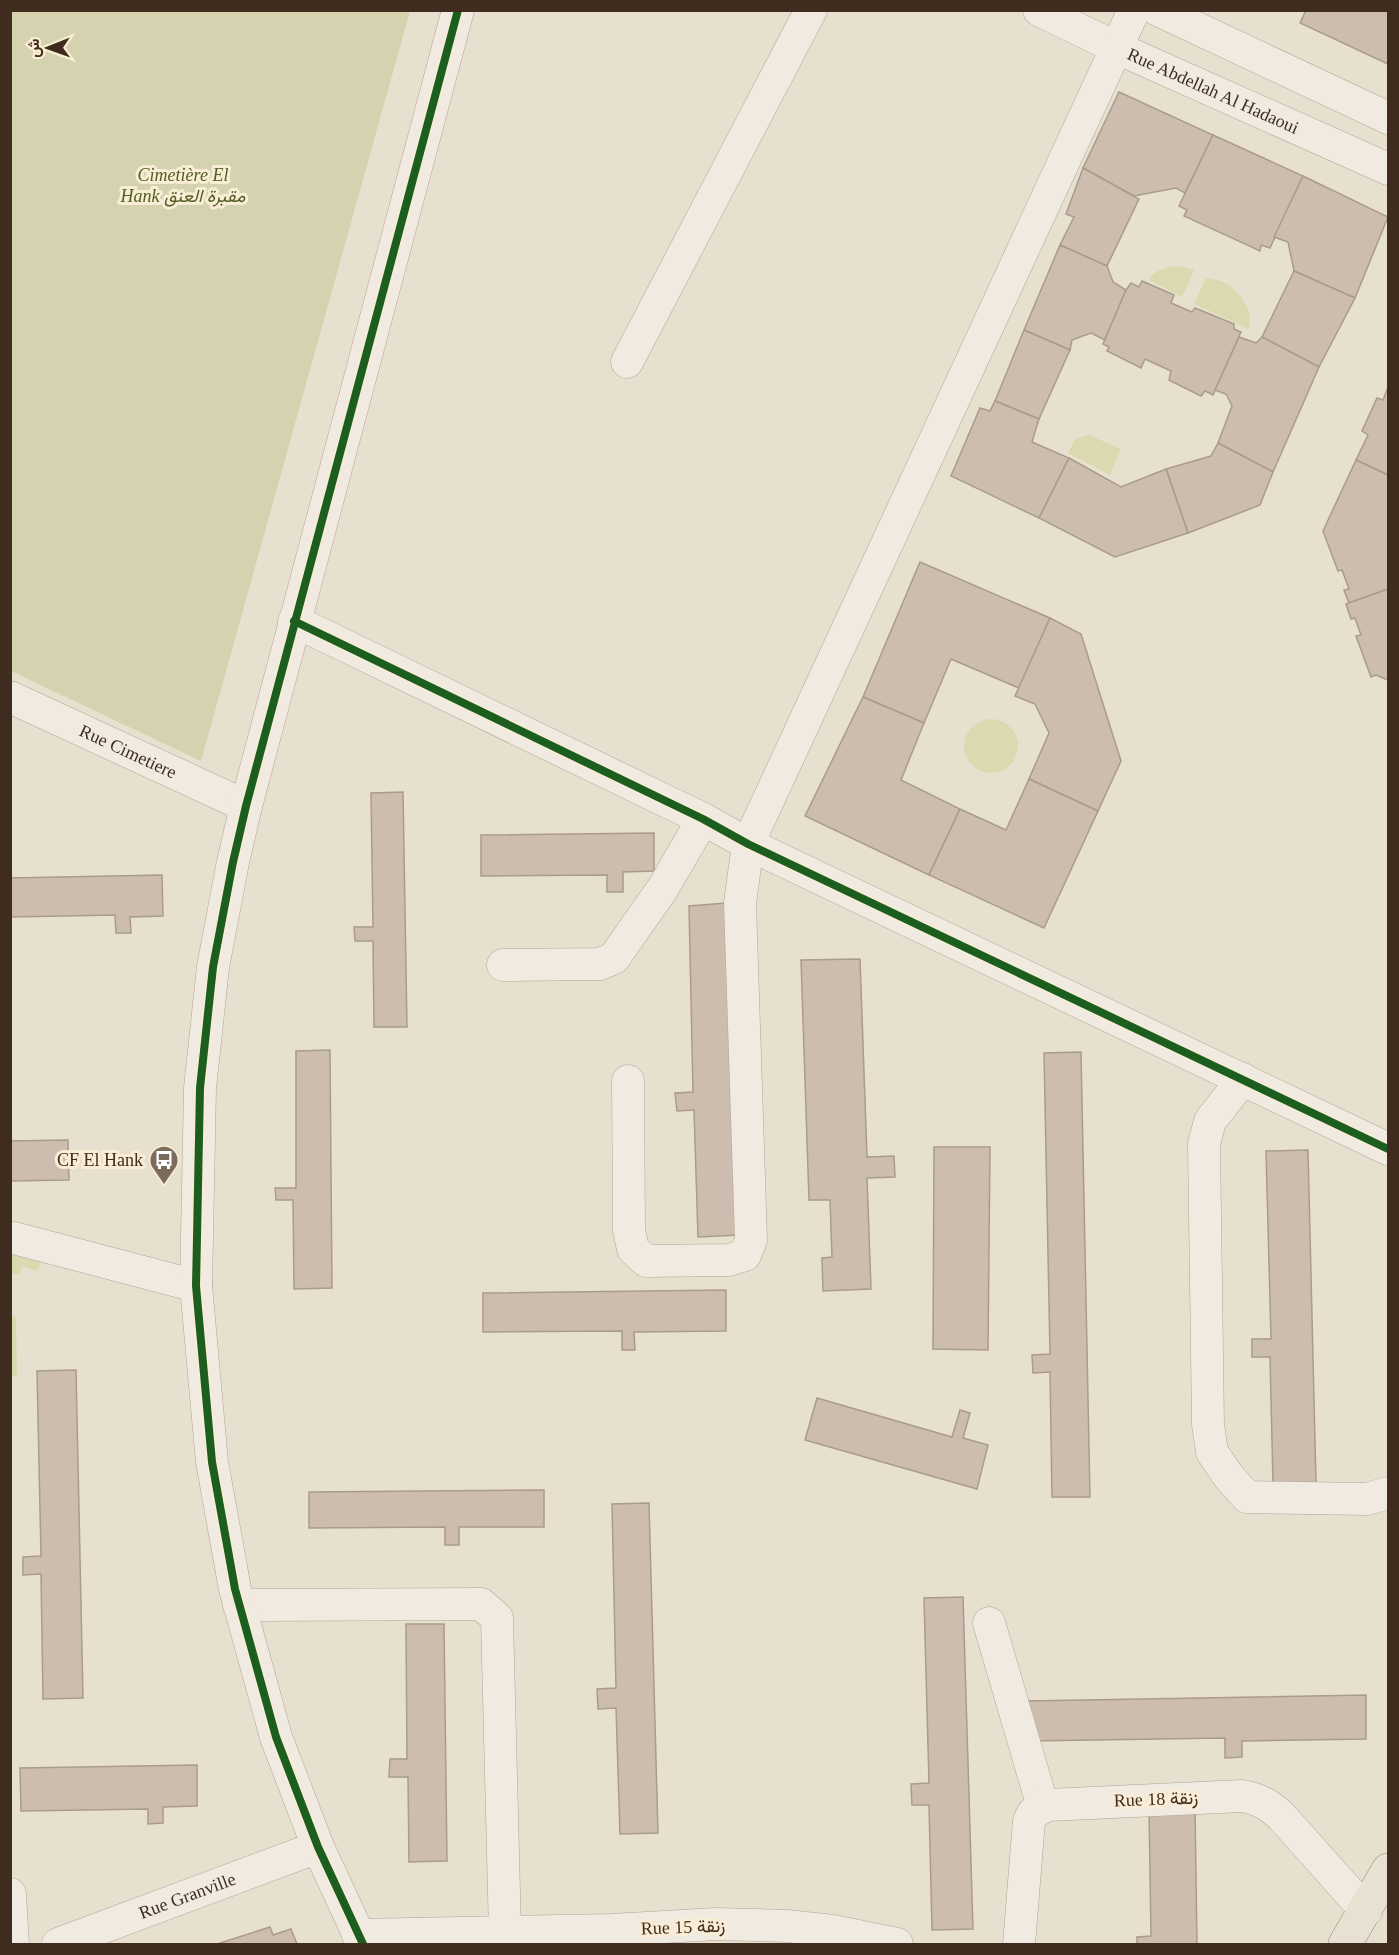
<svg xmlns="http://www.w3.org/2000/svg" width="1399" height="1955" viewBox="0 0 1399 1955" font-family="'Times New Roman',Vazirmatn,serif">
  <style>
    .green { fill: #dad9b0 }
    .cemetery { fill: #d4d2af }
    .building { fill: #ccbdaf; stroke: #a99b8d; stroke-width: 1.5 }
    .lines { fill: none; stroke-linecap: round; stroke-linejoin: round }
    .minor-casing { stroke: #aea598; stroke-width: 33 }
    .major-casing { stroke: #938a7e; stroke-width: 34 }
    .minor { stroke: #f0eae1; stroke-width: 32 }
    .major { stroke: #e8e0d1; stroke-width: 33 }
    .cycleway-casing { stroke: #f9edd5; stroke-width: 11 }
    .cycleway { stroke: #1b5e20; stroke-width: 8 }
    .labels { text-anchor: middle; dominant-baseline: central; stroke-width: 6; stroke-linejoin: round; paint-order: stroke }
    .street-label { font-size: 18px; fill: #3f2c1e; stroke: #f9edd5 }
    .park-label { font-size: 18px; font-style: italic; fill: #525e22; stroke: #f9edd5 }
    .poi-label { font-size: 18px; fill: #3f2c1e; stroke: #f9edd5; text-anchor: end }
  </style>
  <rect width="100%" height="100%" fill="#e8e0ce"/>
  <!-- green -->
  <g class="green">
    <path d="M 1179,266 L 1194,270 L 1182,297 L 1149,280 C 1155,269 1167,267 1179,266 Z"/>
    <path d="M 1206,278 C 1212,279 1219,280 1225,283 C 1240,291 1254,312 1249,329 L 1194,304 Z"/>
    <polygon points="1089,435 1121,449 1110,475 1068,453 1075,439"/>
    <circle cx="991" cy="746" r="27"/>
    <polygon points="10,1248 42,1257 38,1271 22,1266 19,1275 11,1273"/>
    <polygon points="11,1315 16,1317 17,1376 11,1376"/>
  </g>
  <!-- cemetery -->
  <polygon class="cemetery" points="11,10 410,11 201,761 11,671"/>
  <!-- building -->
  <g class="building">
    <polygon points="1306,10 1388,10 1388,64 1300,23"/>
    <polygon points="1119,92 1213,135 1185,193 1176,188 1134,196 1083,168"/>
    <polygon points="1213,135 1303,176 1270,248 1261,245 1260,251 1184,216 1187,210 1179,206"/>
    <polygon points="1083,168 1139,199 1107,266 1060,245 1074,217 1066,214"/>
    <polygon points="1303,176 1388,217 1355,298 1294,271 1288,242 1274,237"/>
    <polygon points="1060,245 1107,266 1113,282 1126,290 1105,340 1091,333 1072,340 1070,350 1024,330"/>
    <polygon points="1294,271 1355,298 1319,367 1262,337"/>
    <polygon points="1142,281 1174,295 1171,303 1192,312 1195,308 1234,324 1234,329 1241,332 1213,395 1205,391 1201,396 1169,380 1171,371 1145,359 1141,368 1107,351 1109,347 1103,344 1126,290 1131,283 1139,287"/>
    <polygon points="1024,330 1070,350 1039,419 995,401"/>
    <polygon points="1239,337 1256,343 1262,337 1319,367 1273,472 1218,443 1232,406 1226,394 1215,390"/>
    <polygon points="1388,387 1388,475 1356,460 1368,435 1362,431 1377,398 1383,400"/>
    <polygon points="995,401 1039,419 1032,442 1069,458 1039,518 951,476 980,408 990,411"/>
    <polygon points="1218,443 1273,472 1260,505 1188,533 1166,469 1211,456"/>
    <polygon points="1069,458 1121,487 1166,469 1188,533 1115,557 1039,518"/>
    <polygon points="1356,460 1388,475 1388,589 1349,603 1344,590 1349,589 1342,570 1338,571 1323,531"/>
    <polygon points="920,562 1050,618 1019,688 951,659 924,723 863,697"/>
    <polygon points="1388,589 1388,680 1376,675 1371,677 1356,636 1361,635 1355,618 1351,619 1346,604"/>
    <polygon points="1050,618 1081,634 1121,761 1098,811 1029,779 1049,733 1035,704 1015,696"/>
    <polygon points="863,697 924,723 901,780 960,809 929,875 805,816"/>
    <polygon points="1029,779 1098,811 1044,928 929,875 960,809 1006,830"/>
    <polygon points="403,792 407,1027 374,1027 373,941 355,941 354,927 373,927 371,793"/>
    <polygon points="654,833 654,871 623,872 623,892 607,892 607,875 481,876 481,835"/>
    <polygon points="162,875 163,916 130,917 131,933 116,933 115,915 10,917 10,878"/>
    <polygon points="726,903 739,1235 698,1237 694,1110 677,1111 675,1093 693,1092 689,906"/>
    <polygon points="860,959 867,1157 894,1156 895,1177 867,1178 871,1289 823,1291 822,1258 832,1257 830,1200 809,1200 801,960"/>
    <polygon points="330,1050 332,1288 294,1289 293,1200 276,1200 275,1188 296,1188 296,1051"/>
    <polygon points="1081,1052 1090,1497 1052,1497 1050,1372 1033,1373 1032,1355 1050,1354 1044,1053"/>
    <polygon points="68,1140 69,1180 10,1181 10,1141"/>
    <polygon points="934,1147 990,1147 988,1350 933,1349"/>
    <polygon points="1308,1150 1316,1483 1273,1484 1270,1357 1252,1357 1252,1339 1271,1339 1266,1151"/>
    <polygon points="726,1290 726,1331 634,1332 635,1350 622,1350 622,1331 483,1332 483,1293"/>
    <polygon points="76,1370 83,1698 43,1699 41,1574 23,1575 23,1557 41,1556 37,1371"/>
    <polygon points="817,1398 952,1437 960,1410 970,1413 963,1438 988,1445 977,1489 805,1440"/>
    <polygon points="544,1490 544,1527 459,1527 459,1545 445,1545 445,1527 309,1528 309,1492"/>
    <polygon points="649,1503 658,1833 620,1834 616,1708 598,1709 597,1689 616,1688 612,1504"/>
    <polygon points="963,1597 973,1929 932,1930 929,1805 912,1805 911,1784 929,1783 924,1598"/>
    <polygon points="406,1624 444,1624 447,1861 409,1862 408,1777 389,1777 390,1759 407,1759"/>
    <polygon points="1366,1695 1366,1739 1242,1741 1242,1757 1225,1758 1225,1738 1028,1741 1027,1701"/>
    <polygon points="197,1765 197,1806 163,1807 163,1823 148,1824 148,1809 21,1811 20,1768"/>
    <polygon points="1195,1808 1197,1944 1137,1944 1137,1937 1151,1936 1149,1809"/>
    <polygon points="270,1927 273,1935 291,1929 297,1944 217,1944"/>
  </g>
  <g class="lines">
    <!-- minor casing -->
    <g class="minor-casing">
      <g id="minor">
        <path id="s1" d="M 1039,10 L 1117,48 L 1388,169"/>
        <polyline points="1158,10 1388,118"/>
        <polyline points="627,362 811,10"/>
        <polyline points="294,621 703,819 748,844 1388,1149"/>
        <path id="s2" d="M 10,697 L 246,806"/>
        <polyline points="503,965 600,964 614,958 663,888 703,819"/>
        <polyline points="1243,1079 1210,1121 1204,1144 1208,1424 1212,1452 1229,1477 1247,1497 1367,1499 1388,1493"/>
        <polyline points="628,1081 629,1230 633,1249 646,1261 729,1260 745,1255 751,1240 740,903 748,844 1134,10"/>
        <polyline points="10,1237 196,1286"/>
        <polyline points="239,1605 481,1604 497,1618 505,1932"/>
        <polyline points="989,1623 1043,1807"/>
        <polyline points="10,1894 13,1944"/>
        <polyline points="358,1935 612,1930 716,1924 787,1926 833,1931 897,1944"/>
        <path id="s3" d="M 58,1944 L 318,1847"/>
        <polyline points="363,1944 318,1847 276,1737 235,1589 212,1462 196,1286 200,1088 213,967 233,862 246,806 458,10"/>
        <path d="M 1019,1944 L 1029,1821 L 1033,1813 L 1048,1805 L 1242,1796 C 1259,1799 1270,1805 1282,1817 L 1366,1911"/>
      </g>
    </g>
    <!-- major casing -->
    <g class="major-casing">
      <polyline id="major" points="1345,1944 1388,1870"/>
    </g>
    <!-- minor -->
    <use href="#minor" class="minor"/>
    <!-- major -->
    <use href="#major" class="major"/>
    <!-- cycleway casing -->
    <g class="cycleway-casing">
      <g id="cycleway">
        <polyline points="294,621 703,819 748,844 1388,1149"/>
        <polyline points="363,1944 318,1847 276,1737 235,1589 212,1462 196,1286 200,1088 213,967 233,862 246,806 458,10"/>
      </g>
    </g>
    <!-- cycleway -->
    <use href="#cycleway" class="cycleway"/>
  </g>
  <!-- icons -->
  <defs>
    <g id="bus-pin" transform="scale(1.5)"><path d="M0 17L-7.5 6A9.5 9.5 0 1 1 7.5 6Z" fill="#7a6b5c" stroke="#f9edd5"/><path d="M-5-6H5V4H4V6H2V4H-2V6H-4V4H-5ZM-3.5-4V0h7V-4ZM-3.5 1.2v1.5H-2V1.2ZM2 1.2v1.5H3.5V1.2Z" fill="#fff"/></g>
  </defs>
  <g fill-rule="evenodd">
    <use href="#bus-pin" x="164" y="1160"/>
  </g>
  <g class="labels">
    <!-- street labels -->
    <g class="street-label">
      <text stroke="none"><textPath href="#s1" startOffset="192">Rue Abdellah Al Hadaoui</textPath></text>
      <text stroke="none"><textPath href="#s2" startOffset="130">Rue Cimetiere</textPath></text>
      <text transform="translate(1156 1799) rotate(-2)">Rue 18 زنقة</text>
      <text stroke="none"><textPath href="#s3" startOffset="138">Rue Granville</textPath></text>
      <text transform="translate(683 1927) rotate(-2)">Rue 15 زنقة</text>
    </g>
    <!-- park labels -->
    <g class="park-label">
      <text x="183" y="175">Cimetière El<tspan x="183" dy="21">Hank مقبرة العنق</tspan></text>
    </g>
    <!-- poi labels -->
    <g class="poi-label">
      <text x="143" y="1160">CF El Hank</text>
    </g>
  </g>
  <!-- border -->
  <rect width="1399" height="1955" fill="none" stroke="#3f2c1e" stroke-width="24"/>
  <!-- north arrow -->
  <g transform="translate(48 48) rotate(269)" stroke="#f9edd5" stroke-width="4.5" paint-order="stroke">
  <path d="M0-4.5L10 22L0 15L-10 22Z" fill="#3f2c1e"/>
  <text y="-9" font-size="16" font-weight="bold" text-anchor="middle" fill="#3f2c1e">ش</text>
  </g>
</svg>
